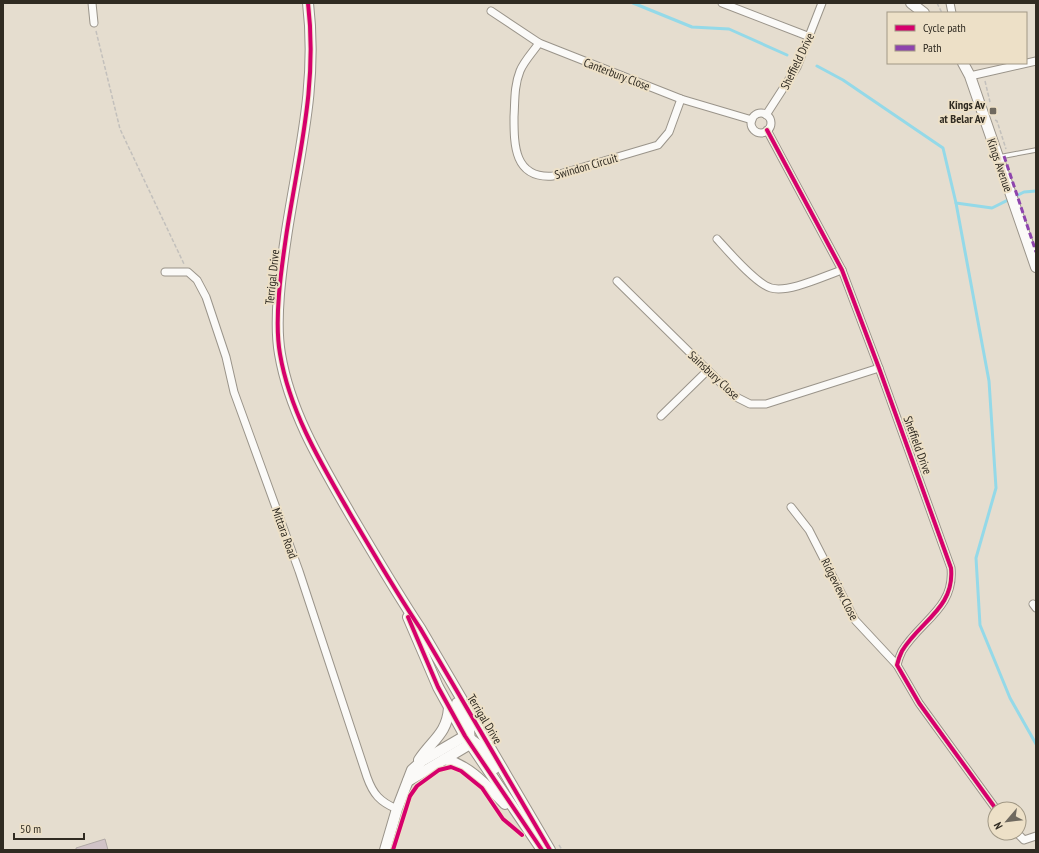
<svg xmlns="http://www.w3.org/2000/svg" width="1039" height="853" viewBox="0 0 1039 853" font-family="'PT Sans Narrow',sans-serif">
  <style>
    .lines { fill: none; stroke-linecap: round; stroke-linejoin: round }
    .stream { stroke: #94d9e8; stroke-width: 3 }
    .building { fill: #d1c3c7; stroke: #b0a8a5 }
    .lane-casing { stroke: #9a948a; stroke-width: 5.5 }
    .street-casing { stroke: #9a948a; stroke-width: 9 }
    .secondary-casing { stroke: #9a948a; stroke-width: 12 }
    .path { stroke: #c3c0bc; stroke-width: 1.5; stroke-dasharray: 4 2; stroke-linecap: butt }
    .lane { stroke: #fbfaf8; stroke-width: 3.5 }
    .street { stroke: #fbfaf8; stroke-width: 7 }
    .secondary { stroke: #fbfaf8; stroke-width: 10 }
    .quiet { stroke: #8e44ad; stroke-width: 3; stroke-dasharray: 6 3; stroke-linecap: butt }
    .cycleway-casing { stroke: #ede0c7; stroke-width: 6 }
    .cycleway { stroke: #d6006c; stroke-width: 4 }
    .poi-dot { fill: #6f695f; stroke: #ede0c7; stroke-width: 1.5 }
    .labels { text-anchor: middle; dominant-baseline: central; stroke-width: 4; stroke-linejoin: round; paint-order: stroke }
    .street-label { font-size: 12px; fill: #302b22; stroke: #ede0c7 }
    .poi-label { font-size: 12px; font-weight: bold; fill: #302b22; stroke: #ede0c7; text-anchor: end }
  </style>
  <rect width="100%" height="100%" fill="#e5ddcf"/>
  <g class="lines">
    <!-- stream -->
    <g class="stream">
      <polyline points="633,3 692,27 729,29 787,55"/>
      <polyline points="817,66 843,80 943,148 956,203 992,208 1024,192 1036,191"/>
      <polyline points="956,203 989,381 996,488 976,558 980,625 1010,698 1036,744"/>
    </g>
  </g>
  <!-- building -->
  <polygon class="building" points="105,839 108,850 76,850 76,848"/>
  <g class="lines">
    <!-- lane casing -->
    <g class="lane-casing">
      <polyline id="lane" points="999,157 1036,150"/>
    </g>
    <!-- street casing -->
    <g class="street-casing">
      <g id="street">
        <polyline points="92,3 94,23"/>
        <polyline points="722,3 810,37"/>
        <polyline points="950,3 952,13"/>
        <polyline points="491,11 539,43 681,99 752,120"/>
        <path d="M 539,43 C 533,52 524,61 520,71 C 514,86 515,101 514,117 C 514,145 514,179 553,176 L 658,145 L 669,132 L 681,99"/>
        <polyline points="970,76 1036,61"/>
        <circle cx="761" cy="123" r="10"/>
        <polyline points="766,115 797,67 822,3"/>
        <path d="M 767,130 L 842,270 L 879,368 L 951,568 C 955,608 920,621 902,651 C 900,655 898,661 897,665 L 919,703 L 996,809"/>
        <path d="M 717,239 C 728,251 756,284 771,288 C 789,293 824,276 842,270"/>
        <path d="M 165,272 L 188,272 L 197,280 L 206,297 L 226,357 L 234,392 L 299,571 L 367,777 C 373,794 380,802 397,809"/>
        <polyline points="617,281 734,396 750,404 766,404 879,368"/>
        <polyline points="661,416 707,371"/>
        <polyline points="791,507 809,530 855,620 897,665"/>
        <polyline points="1033,604 1036,608"/>
        <polyline points="1017,833 1024,840 1036,836"/>
      </g>
    </g>
    <!-- secondary casing -->
    <g class="secondary-casing">
      <g id="secondary">
        <path d="M 308,3 C 318,86 298,157 286,237 C 281,271 274,320 280,354 C 290,413 322,465 352,517 C 374,554 396,592 420,628 L 550,850"/>
        <polyline points="911,3 924,13"/>
        <polyline points="963,63 970,76 1036,267"/>
        <polyline points="408,617 438,687 465,736 542,850"/>
        <polyline points="457,703 469,730 470,742"/>
        <polyline points="469,738 481,747 495,768"/>
        <path d="M 445,759 C 471,767 486,785 505,804"/>
        <path d="M 419,760 C 432,740 447,734 449,708"/>
        <polyline points="408,781 470,744"/>
        <polyline points="385,850 397,809 412,770 422,761 465,736"/>
      </g>
    </g>
    <!-- path -->
    <g class="path">
      <polyline points="937,3 942,13"/>
      <polyline points="96,31 120,129 184,264"/>
      <polyline points="985,81 990,102"/>
      <polyline points="995,120 997,121 1006,149"/>
      <polyline points="559,845 562,850"/>
    </g>
    <!-- lane -->
    <use href="#lane" class="lane"/>
    <!-- street -->
    <use href="#street" class="street"/>
    <!-- secondary -->
    <use href="#secondary" class="secondary"/>
    <!-- quiet -->
    <polyline class="quiet" points="1004,156 1036,252"/>
    <!-- cycleway casing -->
    <g class="cycleway-casing">
      <g id="cycleway">
        <path d="M 308,3 C 318,86 298,157 286,237 C 281,271 274,320 280,354 C 290,413 322,465 352,517 C 374,554 396,592 420,628 L 550,850"/>
        <path d="M 767,130 L 842,270 L 879,368 L 951,568 C 955,608 920,621 902,651 C 900,655 898,661 897,665 L 919,703 L 996,809"/>
        <polyline points="408,617 438,687 465,736 542,850"/>
        <polyline points="393,850 410,796 417,786 439,770 451,767 461,771 482,788 503,819 522,835"/>
      </g>
    </g>
    <!-- cycleway -->
    <use href="#cycleway" class="cycleway"/>
  </g>
  <!-- markers -->
  <rect class="poi-dot" x="989" y="107" width="8" height="8" rx="2"/>
  <g class="labels">
    <!-- street labels -->
    <g class="street-label">
      <text transform="translate(797 61) rotate(-64)">Sheffield Drive</text>
      <text transform="translate(617 74) rotate(21)">Canterbury Close</text>
      <text transform="translate(1000 165) rotate(71)">Kings Avenue</text>
      <text transform="translate(586 166) rotate(-16)">Swindon Circuit</text>
      <text transform="translate(272 277) rotate(-84)">Terrigal Drive</text>
      <text transform="translate(714 375) rotate(43)">Sainsbury Close</text>
      <text transform="translate(918 445) rotate(70)">Sheffield Drive</text>
      <text transform="translate(285 533) rotate(70)">Mittara Road</text>
      <text transform="translate(840 589) rotate(63)">Ridgeview Close</text>
      <text transform="translate(485 719) rotate(59)">Terrigal Drive</text>
    </g>
    <!-- poi labels -->
    <g class="poi-label">
      <text x="985" y="104">Kings Av<tspan x="985" dy="14">at Belar Av</tspan></text>
    </g>
  </g>
  <!-- border -->
  <rect width="1039" height="853" fill="none" stroke="#302b22" stroke-width="8"/>
  <!-- legend -->
  <rect x="887" y="12" width="140" height="52" fill="#ede0c7" stroke="#a19885"/>
  <rect x="895" y="25" width="20" height="6" fill="#d6006c" stroke="#a19885"/>
  <text x="923" y="32" font-size="12" fill="#302b22">Cycle path</text>
  <rect x="895" y="45" width="20" height="6" fill="#8e44ad" stroke="#a19885"/>
  <text x="923" y="52" font-size="12" fill="#302b22">Path</text>
  <!-- north arrow -->
  <g transform="translate(1007 821) rotate(242)"><circle r="19" fill="#ede0c7" stroke="#a19885"/>
  <path d="M0-3L7 15L0 10L-7 15Z" fill="#6f695f"/>
  <text y="-6" font-size="11" font-weight="bold" text-anchor="middle" fill="#302b22">N</text>
  </g>
  <!-- scale -->
  <path d="M14 833v6h70v-6" fill="none" stroke="#302b22" stroke-width="2"/>
  <text x="20" y="833" font-size="12" fill="#302b22" stroke="#ede0c7" stroke-width="3" paint-order="stroke">50 m</text>
</svg>
